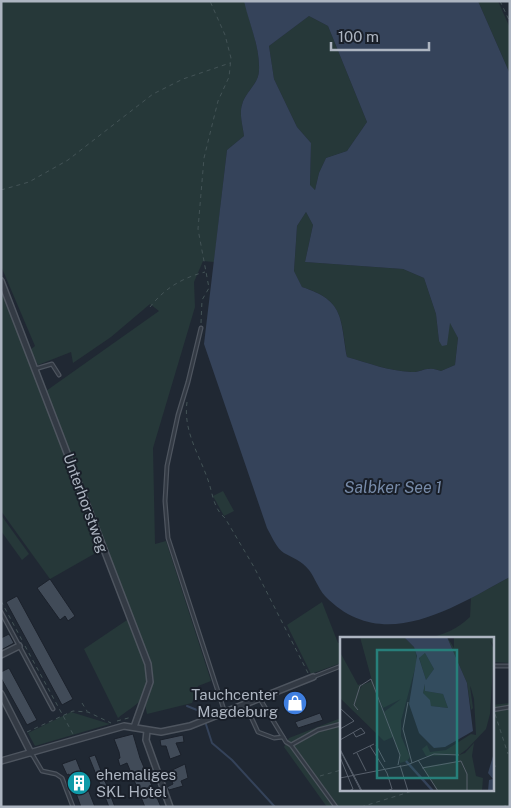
<svg xmlns="http://www.w3.org/2000/svg" width="511" height="808" viewBox="0 0 511 808" font-family="'Public Sans',sans-serif">
  <style>
    .green { fill: #263839 }
    .water { fill: #35435a; fill-rule: evenodd }
    .lines { fill: none; stroke-linecap: round; stroke-linejoin: round }
    .stream { stroke: #35435a; stroke-width: 2 }
    .building { fill: #414b58; stroke: #1b212b }
    .lane-casing { stroke: #4e555f; stroke-width: 5 }
    .street-casing { stroke: #4e555f; stroke-width: 8 }
    .path { stroke: #435356; stroke-width: 1; stroke-dasharray: 4 4; stroke-linecap: butt }
    .lane { stroke: #333a44; stroke-width: 2.5 }
    .street { stroke: #333a44; stroke-width: 5 }
    .labels { text-anchor: middle; dominant-baseline: central; stroke-width: 4; stroke-linejoin: round; paint-order: stroke }
    .street-label { font-size: 15px; fill: #adb5c1; stroke: #191f29 }
    .poi-label { font-size: 15px; fill: #adb5c1; stroke: #191f29; text-anchor: end }
    .water-label { font-size: 16px; font-style: italic; fill: #778ba9; stroke: #191f29 }
    .inset-river { fill: none; stroke: #35435a; stroke-width: 2.5 }
    .inset-road { fill: none; stroke: #58606c; stroke-width: 1 }
    .view { fill: #277f7a; fill-opacity: 0.15; stroke: #277f7a; stroke-width: 2.5 }
    .inset-edge { fill: none; stroke: #adb5c1; stroke-width: 2.5 }
  </style>
  <rect width="100%" height="100%" fill="#202833"/>
  <!-- green -->
  <g class="green">
    <path d="M 1,1 L 245,1 C 249,24 260,46 259,70 C 259,84 245,92 242,105 C 239,114 243,127 244,136 L 227,150 L 214,262 L 203,261 L 194,282 L 195,307 L 153,448 L 155,544 L 166,541 L 211,681 L 198,686 L 192,703 L 147,714 L 145,705 L 154,681 L 151,665 L 46,391 L 159,311 L 150,304 L 111,337 L 73,363 L 71,352 L 38,365 L 30,350 L 35,346 L 1,266 Z"/>
    <polygon points="478,1 498,1 510,28 510,74"/>
    <polygon points="309,16 328,26 367,122 347,151 326,158 319,173 315,190 310,186 311,143 297,127 274,79 269,46"/>
    <path d="M 306,212 L 313,225 L 305,262 L 403,269 L 424,278 L 436,314 L 439,341 L 450,322 L 458,338 L 455,365 L 441,371 C 424,365 422,373 411,372 C 389,371 368,363 347,357 C 341,319 344,300 302,287 L 294,271 L 297,226 Z"/>
    <polygon points="1,290 101,550 50,579 1,511"/>
    <polygon points="223,491 234,511 224,516 213,496"/>
    <polygon points="1,515 29,554 22,560 1,531"/>
    <path d="M 510,577 L 510,663 L 492,662 L 492,638 L 426,638 C 444,635 457,629 470,617 L 471,598 Z"/>
    <polygon points="322,602 338,643 341,643 341,663 311,674 287,625"/>
    <path d="M 127,620 C 135,642 158,679 140,701 C 134,707 125,712 118,718 L 84,649 Z"/>
    <polygon points="510,703 510,807 327,807 284,747 289,738 341,718 341,789 492,789 492,705"/>
    <polygon points="71,712 110,724 35,746 28,733"/>
  </g>
  <!-- water -->
  <path class="water" d="M 244,1 L 478,1 L 510,74 L 510,577 C 452,608 382,655 325,596 C 318,588 315,578 309,570 C 302,561 293,558 284,553 C 277,549 271,535 267,528 L 204,344 L 227,150 L 244,136 C 243,127 239,114 242,105 C 245,92 259,84 259,70 C 260,46 249,24 244,1 ZM 309,16 L 328,26 L 367,122 L 347,151 L 326,158 L 319,173 L 315,190 L 310,185 L 311,143 L 297,127 L 274,79 L 269,46 ZM 306,212 L 313,225 L 305,262 L 403,269 L 424,278 L 436,314 L 439,341 L 442,346 L 447,345 L 450,323 L 458,338 L 455,365 L 441,371 C 424,365 423,373 411,372 C 389,371 368,363 347,357 C 340,318 345,301 302,287 L 294,271 L 297,226 Z"/>
  <g class="lines">
    <!-- stream -->
    <polyline class="stream" points="187,706 202,712 212,743 232,760 275,807"/>
  </g>
  <!-- building -->
  <g class="building">
    <polygon points="50,579 75,616 68,621 65,616 60,620 37,588"/>
    <polygon points="17,596 73,699 62,705 6,602"/>
    <polygon points="9,634 14,643 1,650 1,638"/>
    <polygon points="9,668 37,720 27,725 1,678 1,672"/>
    <polygon points="299,695 304,707 291,712 287,700"/>
    <polygon points="320,713 323,720 298,728 295,722"/>
    <polygon points="133,734 140,758 161,807 145,807 127,763 120,766 118,759 120,758 119,752 114,739"/>
    <polygon points="183,735 184,742 176,743 181,755 170,759 166,746 161,746 160,740"/>
    <polygon points="95,755 115,807 109,807 89,757"/>
    <polygon points="76,759 95,807 81,807 69,774 67,775 62,764"/>
    <polygon points="185,764 188,778 181,781 183,786 169,790 167,787 173,784 168,772"/>
  </g>
  <g class="lines">
    <!-- lane casing -->
    <g class="lane-casing">
      <g id="lane">
        <polyline points="201,328 188,382 178,415 167,466 165,501 168,538 225,713"/>
        <polyline points="35,369 52,364 59,375"/>
        <polyline points="1,612 53,709"/>
        <polyline points="492,666 510,666"/>
        <polyline points="313,677 341,666"/>
        <polyline points="260,699 286,742 291,745 336,807"/>
        <polyline points="246,706 258,732 274,738 283,737"/>
        <polyline points="492,710 510,707"/>
        <polyline points="291,745 318,730 341,724"/>
        <polyline points="32,754 42,771 56,774 62,778 73,807"/>
      </g>
    </g>
    <!-- street casing -->
    <g class="street-casing">
      <g id="street">
        <polyline points="1,281 148,664 150,682 134,727"/>
        <polyline points="1,655 19,646"/>
        <polyline points="1,694 31,753"/>
        <polyline points="147,731 146,740 170,807"/>
        <polyline points="1,761 124,726 161,732 190,726 313,677"/>
      </g>
    </g>
    <!-- path -->
    <g class="path">
      <polyline points="500,1 510,22"/>
      <polyline points="1,190 29,182 68,160 153,94 183,79 230,63"/>
      <path d="M 150,307 C 165,288 182,278 205,272"/>
      <polyline points="201,323 202,300 209,288 198,229 204,158 218,101 229,77 231,58 225,35 210,1"/>
      <path d="M 187,402 C 183,431 199,454 208,480 C 213,494 213,508 225,518 L 254,567 L 308,673"/>
      <polyline points="1,601 23,642"/>
      <polyline points="25,646 73,734"/>
      <polyline points="82,703 87,711"/>
      <polyline points="495,714 508,754"/>
      <polyline points="117,721 132,717"/>
      <polyline points="27,732 73,711 88,712 111,723"/>
      <polyline points="492,767 496,766"/>
      <polyline points="320,776 341,770"/>
      <polyline points="361,807 419,789"/>
      <polyline points="502,807 510,804"/>
    </g>
    <!-- lane -->
    <use href="#lane" class="lane"/>
    <!-- street -->
    <use href="#street" class="street"/>
  </g>
  <!-- icons -->
  <defs>
    <g id="shop-disc" transform="scale(1.25)"><circle r="9.5" fill="#3f7fe0" stroke="#191f29"/><path d="M-5-2.5h2.3a2.7 3.5 0 0 1 5.4 0H5L5.5 6h-11ZM-1.5-2.5h3a1.5 2.3 0 0 0-3 0Z" fill="#fff"/></g>
    <g id="building-disc" transform="scale(1.25)"><circle r="9.5" fill="#0f9aa8" stroke="#191f29"/><path d="M-4-6H4V6H1V3H-1V6H-4ZM-2.5-4.3h1.7v1.8h-1.7ZM.8-4.3h1.7v1.8H.8ZM-2.5-1h1.7V.8h-1.7ZM.8-1h1.7V.8H.8Z" fill="#fff"/></g>
  </defs>
  <g fill-rule="evenodd">
    <use href="#shop-disc" x="295" y="703"/>
    <use href="#building-disc" x="79" y="783"/>
  </g>
  <g class="labels">
    <!-- street labels -->
    <g class="street-label">
      <text transform="translate(86 503) rotate(70)">Unterhorstweg</text>
    </g>
    <!-- poi labels -->
    <g class="poi-label">
      <text x="278" y="694">Tauchcenter<tspan x="278" dy="17">Magdeburg</tspan></text>
      <text x="96" y="774" text-anchor="start">ehemaliges<tspan x="96" dy="17">SKL Hotel</tspan></text>
    </g>
    <!-- water labels -->
    <g class="water-label">
      <text x="393" y="487">Salbker See 1</text>
    </g>
  </g>
  <!-- overview -->
  <g transform="translate(340 637)">
    <rect width="154" height="154" fill="#202833"/>
    <path d="M 20,0 L 64,0 L 75,11 L 77,24 L 61,84 L 61,99 L 70,120 L 67,124 L 60,126 L 60,118 L 44,75 L 61,62 L 43,71 L 33,48 L 53,100 L 44,104 L 0,61 L 0,15 L 18,48 L 21,47 L 20,53 L 22,48 L 32,44 ZM 107,0 L 114,11 L 114,1 L 111,0 L 154,1 L 154,9 L 150,3 L 154,13 L 150,77 L 146,92 L 127,112 L 121,104 L 127,112 L 119,118 L 86,119 L 82,112 L 87,108 L 90,115 L 106,113 L 131,97 L 136,98 L 134,62 L 131,51 L 130,49 L 133,71 L 131,73 L 127,46 ZM 85,16 L 94,32 L 86,43 L 79,20 ZM 85,47 L 85,54 L 103,57 L 108,71 L 91,69 L 83,56 ZM 134,106 L 132,119 L 136,139 L 143,141 L 142,154 L 97,154 L 82,130 L 117,124 L 116,119 L 125,116 Z" fill="#263839"/>
    <path d="M 64,0 L 107,0 L 127,46 L 133,94 L 105,110 L 94,111 L 79,96 L 69,67 L 77,19 L 74,10 ZM 85,16 L 94,32 L 86,43 L 79,21 ZM 85,47 L 85,54 L 103,57 L 108,71 L 91,69 L 90,63 L 83,56 ZM 153,119 L 154,154 L 148,154 L 149,143 L 153,142 L 148,136 Z" fill="#35435a" fill-rule="evenodd"/>
    <path class="inset-river" d="M 66,124 L 93,154"/>
    <path class="inset-road" d="M 68,65 L 63,92 L 72,126M 0,71 L 14,84 L 0,92M 18,73 L 14,68 L 20,49 L 31,42 L 60,118 L 58,128M 0,103 L 21,91 L 25,96 L 16,100 L 13,95M 36,108 L 45,125M 30,109 L 47,136 L 52,152 L 47,154M 0,112 L 22,154M 0,113 L 21,154M 17,116 L 26,134M 13,117 L 34,107M 0,120 L 13,152 L 9,154M 78,123 L 98,154M 60,128 L 68,154M 82,131 L 121,124 L 127,137 L 127,154M 0,141 L 67,128 L 94,117 L 119,118"/>
    <path class="view" d="M 37,13 L 117,13 L 117,141 L 37,141 Z"/>
    <rect width="154" height="154" class="inset-edge"/>
  </g>
  <!-- border -->
  <rect width="511" height="808" fill="none" stroke="#adb5c1" stroke-width="5"/>
  <!-- scale -->
  <path d="M331 42v8h98v-8" fill="none" stroke="#adb5c1" stroke-width="2.5"/>
  <text x="338" y="42" font-size="15" fill="#adb5c1" stroke="#191f29" stroke-width="4" paint-order="stroke">100 m</text>
</svg>
